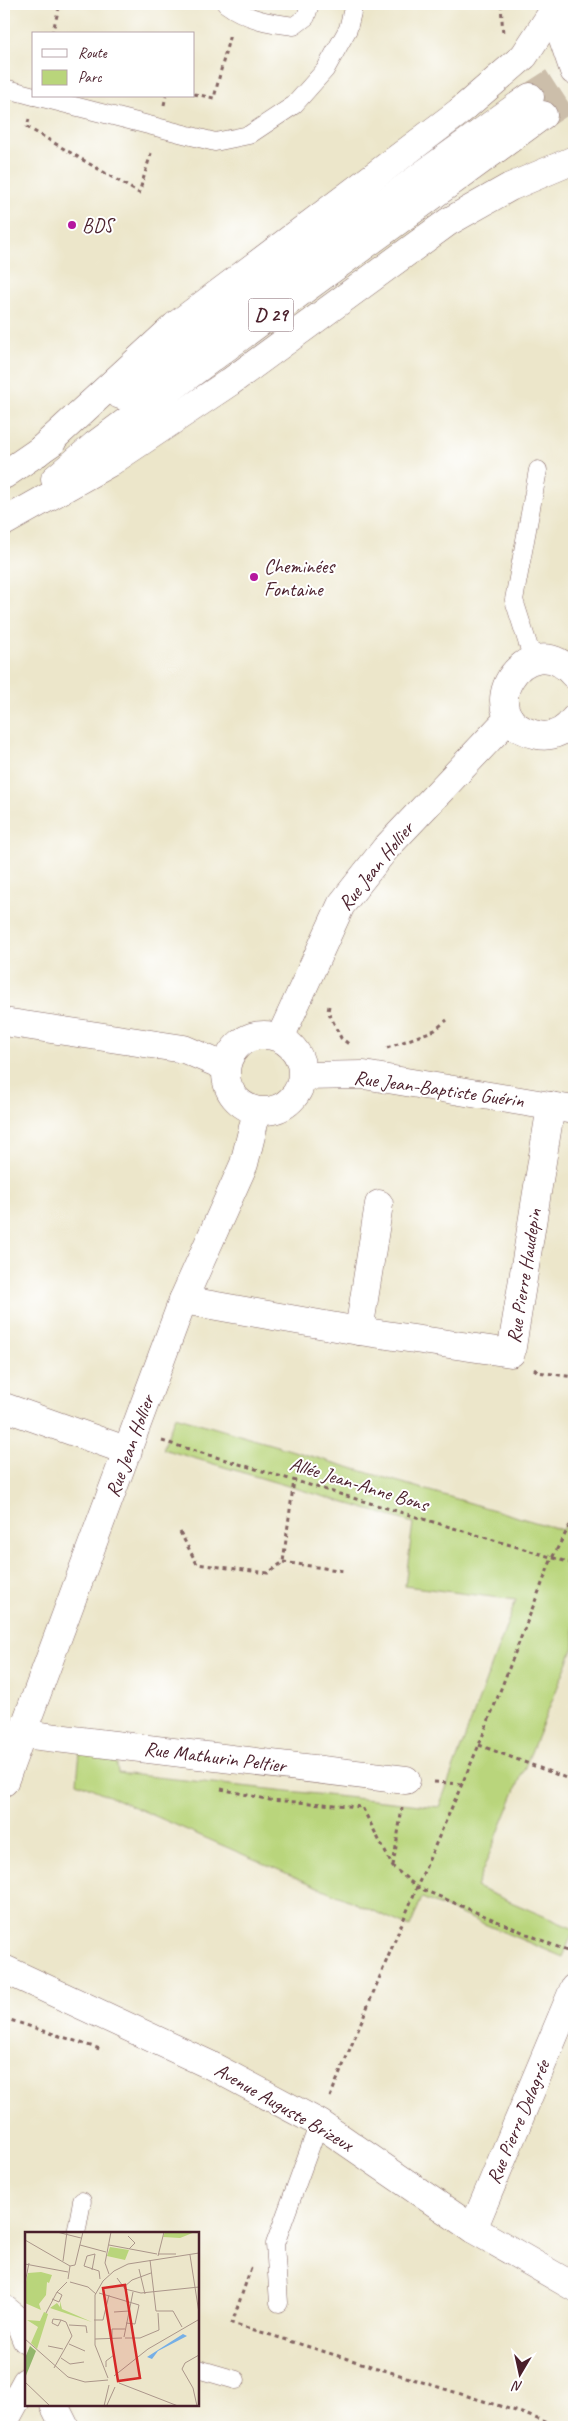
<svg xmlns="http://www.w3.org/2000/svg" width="578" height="2431" viewBox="0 0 578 2431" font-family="Caveat,sans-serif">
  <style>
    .green { fill: #b9d57b; stroke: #827a53 }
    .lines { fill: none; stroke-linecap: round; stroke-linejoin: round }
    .primary-tunnel { stroke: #ccbeaa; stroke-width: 28; stroke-dasharray: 28 14; stroke-linecap: butt }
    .lane-casing { stroke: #836563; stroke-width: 19 }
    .street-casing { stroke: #836563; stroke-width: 29 }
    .primary-casing { stroke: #836563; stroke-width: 29 }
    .path { stroke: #836563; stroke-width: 3; stroke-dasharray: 4 4; stroke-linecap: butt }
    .lane { stroke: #fff; stroke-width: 18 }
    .street { stroke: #fff; stroke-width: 28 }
    .primary { stroke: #fff; stroke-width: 28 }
    .poi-dot { fill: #b5179e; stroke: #fff; stroke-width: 2 }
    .labels { text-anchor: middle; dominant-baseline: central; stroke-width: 4; stroke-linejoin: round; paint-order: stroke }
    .shield { fill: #fff; stroke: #80626b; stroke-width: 1 }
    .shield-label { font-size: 19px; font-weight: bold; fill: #4a1f2b }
    .poi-label { font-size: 20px; fill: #4a1f2b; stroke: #fff; text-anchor: start }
    .street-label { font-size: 20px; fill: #4a1f2b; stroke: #fff }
    .inset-road { fill: none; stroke: #ab968a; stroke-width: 1 }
    .view { fill: #d62828; fill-opacity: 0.15; stroke: #d62828; stroke-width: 2.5 }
    .inset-edge { fill: none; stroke: #4a1f2b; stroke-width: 2.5 }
  </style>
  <rect width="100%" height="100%" fill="#fff"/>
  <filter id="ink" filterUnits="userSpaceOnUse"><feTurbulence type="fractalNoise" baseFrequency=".02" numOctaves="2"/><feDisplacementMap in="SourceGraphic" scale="10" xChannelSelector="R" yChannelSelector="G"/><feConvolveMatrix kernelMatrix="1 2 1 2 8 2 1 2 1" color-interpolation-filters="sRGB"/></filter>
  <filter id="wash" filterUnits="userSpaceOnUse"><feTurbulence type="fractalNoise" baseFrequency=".0096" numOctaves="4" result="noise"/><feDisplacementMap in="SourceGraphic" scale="20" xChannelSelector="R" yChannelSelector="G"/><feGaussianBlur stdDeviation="1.12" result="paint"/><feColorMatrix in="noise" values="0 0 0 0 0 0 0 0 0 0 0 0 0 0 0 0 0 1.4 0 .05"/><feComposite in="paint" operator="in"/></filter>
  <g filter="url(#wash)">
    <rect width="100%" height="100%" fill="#ece6ca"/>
    <!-- green -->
    <polygon class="green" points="175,1416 562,1530 574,1508 574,1647 476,1887 574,1929 563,1957 422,1898 410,1927 77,1782 80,1751 116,1757 118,1773 439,1807 516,1600 405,1586 413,1523 163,1449"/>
  </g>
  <g filter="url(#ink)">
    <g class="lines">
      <!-- primary-tunnel -->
      <g class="primary-tunnel">
        <polyline points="530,97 574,69"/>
        <polyline points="543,115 574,95"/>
      </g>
      <!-- lane casing -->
      <g class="lane-casing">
        <g id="lane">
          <path d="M 226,4 C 246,19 269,23 294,26 L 306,17 L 310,4"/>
          <polyline points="4,88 34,96"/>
          <polyline points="35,96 215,142 249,135 294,105 325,70 348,29 354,4"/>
          <polyline points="533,660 514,600 538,470"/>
          <polyline points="76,2234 82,2201"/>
          <polyline points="279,2303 275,2244 319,2123"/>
          <polyline points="198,2369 236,2380"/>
        </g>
      </g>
      <!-- street casing -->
      <g class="street-casing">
        <g id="street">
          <path d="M 574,675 C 527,619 464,720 538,735 C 553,738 566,730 574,719"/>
          <polyline points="4,1022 184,1049 226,1067"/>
          <circle cx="264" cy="1073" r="38"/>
          <polyline points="280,1038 341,905 386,848 509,718"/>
          <polyline points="303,1076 364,1075 574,1110"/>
          <polyline points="183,1300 359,1331 511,1353 551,1106"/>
          <polyline points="359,1331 379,1204"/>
          <polyline points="4,1407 128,1451"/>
          <polyline points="23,1734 406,1780"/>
          <polyline points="4,1782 183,1300 244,1164 257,1111"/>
          <polyline points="4,1969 210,2065 319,2123 473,2229 574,2287"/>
          <polyline points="473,2229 574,1988"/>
          <polyline points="4,2309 19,2321 26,2339"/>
          <polyline points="54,2405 65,2427"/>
          <polyline points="4,2422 26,2382"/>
        </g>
      </g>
      <!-- primary casing -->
      <g class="primary-casing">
        <g id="primary">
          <polyline points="558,4 561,33 574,71"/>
          <polyline points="120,395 194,345 349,228 530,97"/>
          <polyline points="37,453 175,326 459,112 524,56 558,4"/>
          <polyline points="4,475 52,442"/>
          <polyline points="55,479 95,445 302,291 543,115"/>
          <polyline points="4,522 109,463 230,382 448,222 510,187 574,160"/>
        </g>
      </g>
      <!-- path -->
      <g class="path">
        <polyline points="196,4 202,8"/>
        <polyline points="501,4 503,35"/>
        <polyline points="52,34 60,4"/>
        <polyline points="194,94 214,98 230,34"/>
        <polyline points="164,105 166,96"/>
        <polyline points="29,119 27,127 139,193 152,150"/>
        <polyline points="329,1006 328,1011 341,1038 350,1045"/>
        <polyline points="387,1048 435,1030 447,1020"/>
        <polyline points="534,1369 538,1372 574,1377"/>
        <polyline points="162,1441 574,1564"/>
        <polyline points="180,1532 197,1564 268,1573 283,1562 294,1480"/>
        <polyline points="283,1562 344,1571"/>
        <polyline points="479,1745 574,1781"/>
        <polyline points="434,1782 462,1784"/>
        <polyline points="221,1789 270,1800 362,1807 393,1867 417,1887 574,1954"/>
        <polyline points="393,1866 402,1808"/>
        <polyline points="4,2018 103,2050"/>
        <polyline points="330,2097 417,1887 479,1745 552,1558 574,1518"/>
        <polyline points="251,2268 232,2323 519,2412 559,2427"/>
      </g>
      <!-- lane -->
      <use href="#lane" class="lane"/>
      <!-- street -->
      <use href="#street" class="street"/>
      <!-- primary -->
      <use href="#primary" class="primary"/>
    </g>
  </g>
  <!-- markers -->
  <g class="poi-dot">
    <circle cx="72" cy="225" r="5"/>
    <circle cx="254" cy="577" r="5"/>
  </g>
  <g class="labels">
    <!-- shield labels -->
    <rect class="shield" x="248.5" y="298.5" width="45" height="33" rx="4"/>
    <g class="shield-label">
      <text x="271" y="315">D 29</text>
    </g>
    <!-- poi labels -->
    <g class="poi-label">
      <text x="82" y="225">BDS</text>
      <text x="264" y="566">Cheminées<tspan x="264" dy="23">Fontaine</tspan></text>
    </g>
    <!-- street labels -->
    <g class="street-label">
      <text transform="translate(376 866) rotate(-51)">Rue Jean Hollier</text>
      <text transform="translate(439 1089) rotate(8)">Rue Jean-Baptiste Guérin</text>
      <text transform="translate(524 1276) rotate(-81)">Rue Pierre Haudepin</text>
      <text transform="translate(130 1446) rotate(-70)">Rue Jean Hollier</text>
      <text transform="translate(359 1484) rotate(17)">Allée Jean-Anne Bons</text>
      <text transform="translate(215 1757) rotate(7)">Rue Mathurin Peltier</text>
      <text transform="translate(284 2107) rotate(30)">Avenue Auguste Brizeux</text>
      <text transform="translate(518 2122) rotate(-67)">Rue Pierre Delagrée</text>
    </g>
  </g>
  <!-- overview -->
  <g transform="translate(25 2232)">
    <rect width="174" height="174" fill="#ece6ca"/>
    <path d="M 140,0 L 170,0 L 155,6 L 138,5 ZM 85,15 L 104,18 L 100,28 L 82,24 ZM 16,40 L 27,43 L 24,51 L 22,50 L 21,63 L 14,72 L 16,78 L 0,71 L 0,53 L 3,41 ZM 35,69 L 37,77 L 67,90 L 25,76 L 32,71 L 35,75 ZM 19,80 L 23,82 L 12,117 L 6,111 L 13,95 L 2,88 L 15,89 Z" fill="#b9d57b"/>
    <path d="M 5,114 L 11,119 L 0,146 L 0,126 Z" fill="#92b66b"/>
    <path d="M 158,102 L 162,104 L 133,119 L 127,127 L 122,125 Z" fill="#76afe6"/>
    <path class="inset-road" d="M 32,0 L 56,6M 103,4 L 110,11 L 104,17M 0,8 L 45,34M 55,13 L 81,20M 84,13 L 132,22M 70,22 L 62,24 L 59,34 L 74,39 L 75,47M 133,22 L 151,22M 165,23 L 174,81M 133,24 L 139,0M 125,28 L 131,79 L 148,79 L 157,95M 38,29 L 42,0M 0,32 L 43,40M 114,37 L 120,62M 67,38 L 70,22M 84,42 L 80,31 L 86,0M 92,46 L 100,57 L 116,61 L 174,55M 43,47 L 45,34 L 50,33 L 58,0M 45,50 L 63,55 L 71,62M 0,51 L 4,31M 99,55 L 107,48 L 126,41M 74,61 L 114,73 L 110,92 L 101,91M 27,67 L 34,70 L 37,63 L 32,60M 89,80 L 104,79M 21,81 L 32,60 L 42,50M 69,88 L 78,88 L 84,63M 44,93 L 61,94 L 62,101M 99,105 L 108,60M 100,106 L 115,106 L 134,98 L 133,81M 0,107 L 43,145 L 60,150 L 83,148M 70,107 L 97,106M 87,107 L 87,97 L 100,97M 44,112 L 60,119M 23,114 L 38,117M 36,126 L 45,132 L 59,130M 81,135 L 81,129 L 89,123M 29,136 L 47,104 L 41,90 L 36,88 L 28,87 L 27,91 L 33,94 L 36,88M 89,144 L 123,117 L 173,88M 83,146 L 70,113 L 70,63 L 78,49 L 89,39 L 103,32 L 174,21M 0,150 L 25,174M 94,151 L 153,174M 82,173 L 90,155M 79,174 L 84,153M 172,174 L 168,156 L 157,137 L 160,131 L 174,123"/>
    <path class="view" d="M 100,53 L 115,146 L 93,149 L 78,56 Z"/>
    <rect width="174" height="174" class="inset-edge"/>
  </g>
  <!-- margin -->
  <rect width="578" height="2431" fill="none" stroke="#fff" stroke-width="20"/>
  <!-- legend -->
  <rect x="32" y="32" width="162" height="65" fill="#ffffff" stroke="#b7a5aa"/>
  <rect x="42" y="49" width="25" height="8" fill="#ffffff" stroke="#b7a5aa"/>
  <text x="78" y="58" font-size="15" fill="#4a1f2b">Route</text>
  <rect x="42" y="70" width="25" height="15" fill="#b9d57b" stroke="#b7a5aa"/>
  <text x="78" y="82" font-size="15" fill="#4a1f2b">Parc</text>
  <!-- north arrow -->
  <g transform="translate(520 2374) rotate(189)" stroke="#ffffff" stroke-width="4" paint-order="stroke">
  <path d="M0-4L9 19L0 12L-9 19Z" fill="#4a1f2b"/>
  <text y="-8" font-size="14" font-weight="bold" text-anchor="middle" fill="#4a1f2b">N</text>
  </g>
</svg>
